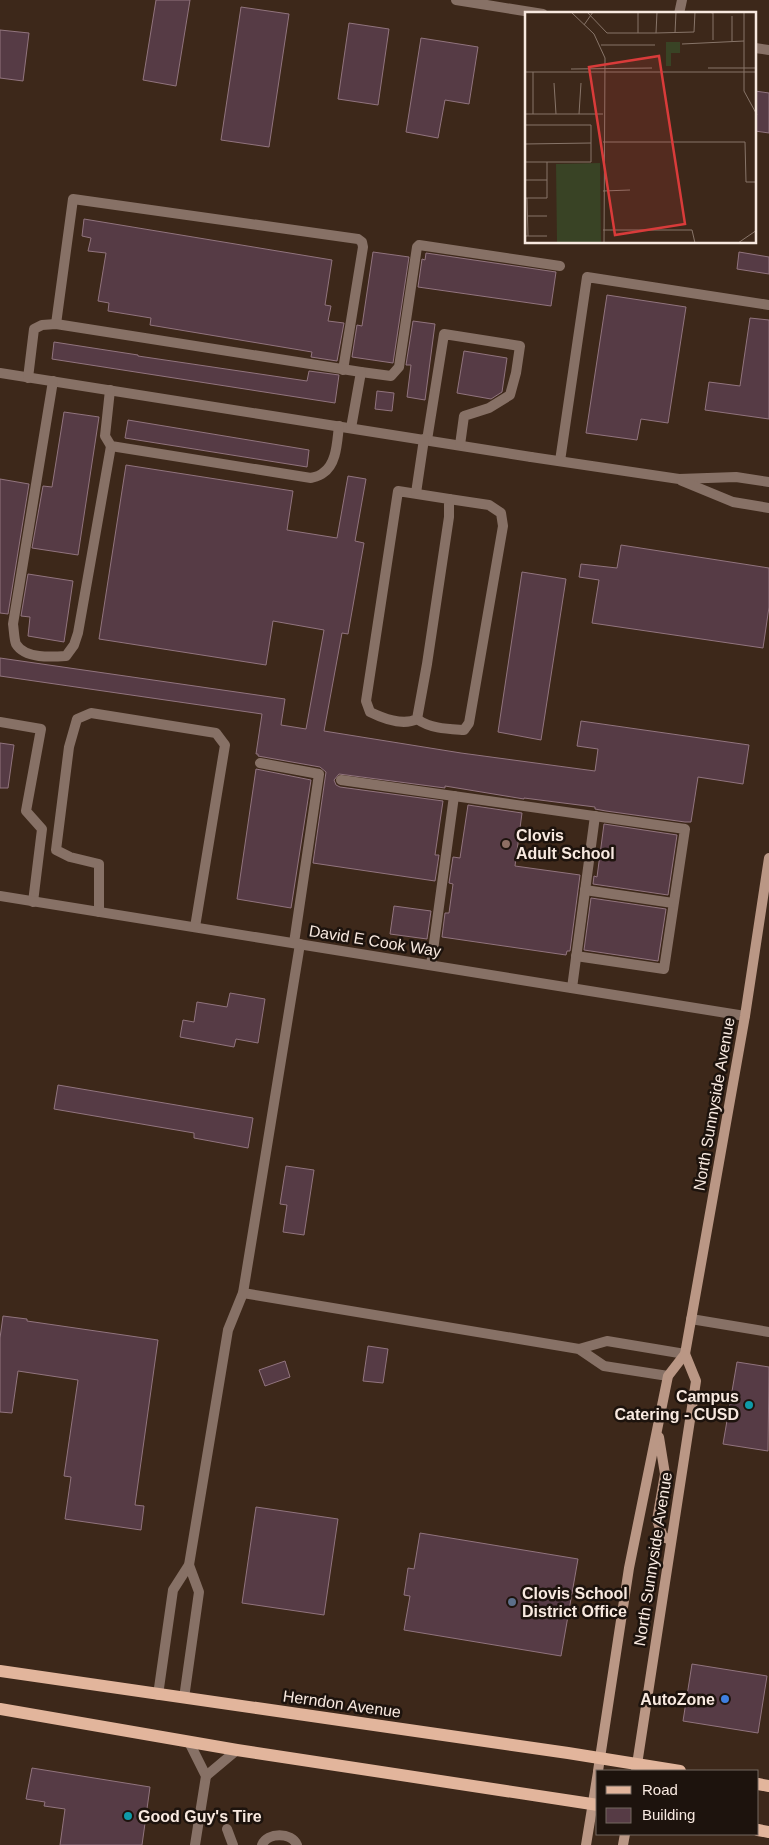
<svg xmlns="http://www.w3.org/2000/svg" width="769" height="1845" viewBox="0 0 769 1845" font-family="Arial,sans-serif">
  <style>
    .building { fill: #563b45; stroke: #91747e }
    .lines { fill: none; stroke-linecap: round; stroke-linejoin: round }
    .service { stroke: #877166; stroke-width: 10 }
    .minor { stroke: #877166; stroke-width: 10 }
    .secondary { stroke: #ba9785; stroke-width: 10 }
    .primary { stroke: #e2b59c; stroke-width: 12 }
    .education-dot { fill: #8d6e63; stroke: #1d130d; stroke-width: 2 }
    .culture-dot { fill: #0f9aa8; stroke: #1d130d; stroke-width: 2 }
    .service-dot { fill: #5c6f8a; stroke: #1d130d; stroke-width: 2 }
    .shop-dot { fill: #3f7fe0; stroke: #1d130d; stroke-width: 2 }
    .labels { text-anchor: middle; dominant-baseline: central; stroke-width: 5; stroke-linejoin: round; paint-order: stroke }
    .poi-label { font-size: 16px; font-weight: bold; fill: #f8e9e0; stroke: #1d130d; text-anchor: start }
    .street-label { font-size: 16px; fill: #f8e9e0; stroke: #1d130d }
    .inset-road { fill: none; stroke: #887569; stroke-width: 1 }
    .view { fill: #d93b3a; fill-opacity: 0.15; stroke: #d93b3a; stroke-width: 2.5 }
    .inset-edge { fill: none; stroke: #f8e9e0; stroke-width: 2.5 }
  </style>
  <rect width="100%" height="100%" fill="#3d281a"/>
  <!-- building -->
  <g class="building">
    <polygon points="156,0 190,0 176,86 143,80"/>
    <polygon points="241,7 289,14 269,147 221,140"/>
    <polygon points="349,23 389,29 378,105 338,99"/>
    <polygon points="0,30 29,33 23,81 0,78"/>
    <polygon points="421,38 478,47 469,104 445,100 438,138 406,132"/>
    <polygon points="755,91 769,93 769,133 755,131"/>
    <polygon points="84,219 332,260 325,305 331,306 328,321 344,323 337,361 311,357 312,352 150,325 151,318 108,311 109,303 98,301 106,253 88,251 91,238 82,236"/>
    <polygon points="373,252 409,257 393,363 352,357 357,325 362,326"/>
    <polygon points="739,252 769,257 769,274 737,269"/>
    <polygon points="426,253 556,272 551,306 418,287 422,259 425,260"/>
    <polygon points="607,295 686,307 668,423 641,419 637,440 586,433"/>
    <polygon points="750,318 769,320 769,419 705,410 709,382 740,386"/>
    <polygon points="413,321 435,324 425,400 407,397 411,365 406,365"/>
    <polygon points="54,342 138,355 138,356 307,381 309,371 339,375 335,403 52,359"/>
    <polygon points="464,351 507,358 502,392 491,399 457,393"/>
    <polygon points="377,391 394,393 392,411 375,409"/>
    <polygon points="64,412 99,417 78,555 32,548 43,486 52,487"/>
    <polygon points="128,420 309,450 307,467 125,438"/>
    <polygon points="126,465 293,491 287,530 337,538 348,476 366,479 355,541 364,543 348,634 342,633 324,731 461,753 595,771 598,749 577,746 581,721 749,745 743,784 698,777 691,822 685,822 606,811 595,809 595,807 524,798 524,799 445,786 445,788 339,774 334,780 336,785 340,787 443,801 435,855 439,855 435,881 313,863 326,772 320,767 258,756 258,754 256,754 262,714 0,676 0,658 285,699 281,725 306,729 324,630 273,621 266,665 99,639"/>
    <polygon points="0,479 29,484 8,614 0,613"/>
    <polygon points="621,545 769,568 769,607 763,648 592,623 599,580 579,577 581,564 617,568"/>
    <polygon points="522,572 566,579 541,740 498,732"/>
    <polygon points="28,574 73,581 64,642 28,636 30,617 21,616"/>
    <polygon points="0,743 14,745 8,788 0,788"/>
    <polygon points="256,769 311,780 291,908 237,899"/>
    <polygon points="468,805 522,813 515,866 580,875 570,951 567,951 566,955 442,937 445,913 449,913 453,884 449,883 453,857 460,858"/>
    <polygon points="604,824 677,835 668,895 593,884 594,876 597,877"/>
    <polygon points="591,898 666,909 658,961 584,950"/>
    <polygon points="394,906 431,911 427,939 390,934"/>
    <polygon points="230,993 265,999 258,1043 236,1039 234,1047 180,1037 183,1020 194,1022 197,1002 227,1007"/>
    <polygon points="58,1085 253,1118 248,1148 194,1138 194,1133 54,1109"/>
    <polygon points="286,1166 314,1170 304,1235 283,1232 287,1205 280,1204"/>
    <polygon points="3,1316 27,1319 27,1321 158,1340 135,1505 144,1506 141,1530 65,1519 71,1477 64,1476 78,1380 18,1371 12,1413 0,1412 0,1338"/>
    <polygon points="368,1346 388,1349 383,1383 363,1381"/>
    <polygon points="285,1361 290,1377 265,1386 259,1370"/>
    <polygon points="737,1362 769,1367 768,1451 723,1444"/>
    <polygon points="256,1507 338,1519 324,1615 242,1603"/>
    <polygon points="420,1533 578,1559 561,1656 404,1630 410,1596 404,1595 408,1568 414,1569"/>
    <polygon points="692,1664 767,1676 758,1733 683,1721"/>
    <polygon points="32,1768 150,1787 142,1845 60,1845 65,1809 44,1806 45,1802 26,1799"/>
  </g>
  <g class="lines">
    <!-- service -->
    <g class="service">
      <polyline points="679,14 682,0"/>
      <polyline points="56,324 73,199 358,239 362,242 363,247 343,370"/>
      <polyline points="361,372 391,376 399,367 417,247 419,245 560,266"/>
      <polyline points="0,373 531,457"/>
      <polyline points="28,378 34,329 42,325 56,324 361,372 351,428"/>
      <path d="M 53,381 L 13,624 C 14,630 14,639 16,644 C 25,659 52,657 66,656 L 74,645 L 78,633 L 111,446"/>
      <path d="M 110,390 L 105,436 L 111,446 L 311,478 C 315,477 320,476 323,473 C 337,464 337,441 339,426"/>
      <polyline points="427,440 444,334 520,346 516,373 510,395 489,408 464,416 460,445"/>
      <polyline points="560,461 587,277 769,305"/>
      <path d="M 398,491 L 449,499 L 449,517 L 427,664 L 417,719 C 403,726 382,718 370,712 L 366,701 Z"/>
      <polyline points="416,493 424,439"/>
      <path d="M 417,719 C 431,729 448,729 464,730 L 469,723 L 503,526 L 501,513 L 489,505 L 449,499"/>
      <polyline points="0,722 41,729 26,811 42,829 33,902"/>
      <polyline points="260,763 319,774 294,943"/>
      <polyline points="341,780 685,829 664,969 576,956"/>
      <polyline points="585,890 673,903"/>
      <polyline points="99,912 99,864 70,857 56,850 69,747 77,719 91,713 216,733 225,745 195,927"/>
      <polyline points="431,965 454,796"/>
      <polyline points="572,988 595,816"/>
      <polyline points="243,1293 579,1349 604,1366 668,1376"/>
      <polyline points="579,1349 607,1341 685,1354"/>
      <polyline points="158,1695 173,1590 189,1565 228,1330 243,1293 300,944"/>
      <polyline points="184,1698 199,1592 189,1565"/>
      <polyline points="189,1742 206,1776 195,1845"/>
      <polyline points="206,1776 237,1750"/>
      <polyline points="227,1829 233,1845"/>
      <path d="M 262,1845 C 267,1832 292,1832 297,1845"/>
    </g>
    <!-- minor -->
    <g class="minor">
      <polyline points="456,0 543,14"/>
      <polyline points="755,48 769,50"/>
      <polyline points="531,457 679,479 736,477 769,482"/>
      <polyline points="682,481 733,502 769,508"/>
      <polyline points="0,896 745,1016"/>
      <polyline points="691,1319 769,1332"/>
    </g>
    <!-- secondary -->
    <g class="secondary">
      <polyline points="659,1437 665,1474 657,1520 663,1537 671,1540"/>
      <polyline points="598,1771 629,1568 668,1376 685,1354 745,1016 769,858"/>
      <polyline points="636,1771 696,1381 685,1354"/>
      <polyline points="586,1845 598,1772"/>
      <polyline points="623,1845 625,1834"/>
    </g>
    <!-- primary -->
    <g class="primary">
      <polyline points="0,1671 568,1753 680,1771"/>
      <polyline points="0,1709 237,1750 598,1805"/>
      <polyline points="758,1784 769,1786"/>
      <polyline points="758,1830 769,1832"/>
    </g>
  </g>
  <!-- markers -->
  <circle class="education-dot" cx="506" cy="844" r="5"/>
  <g class="culture-dot">
    <circle cx="749" cy="1405" r="5"/>
    <circle cx="128" cy="1816" r="5"/>
  </g>
  <circle class="service-dot" cx="512" cy="1602" r="5"/>
  <circle class="shop-dot" cx="725" cy="1699" r="5"/>
  <g class="labels">
    <!-- poi labels -->
    <g class="poi-label">
      <text x="516" y="835">Clovis<tspan x="516" dy="18">Adult School</tspan></text>
      <text x="739" y="1396" text-anchor="end">Campus<tspan x="739" dy="18">Catering - CUSD</tspan></text>
      <text x="522" y="1593">Clovis School<tspan x="522" dy="18">District Office</tspan></text>
      <text x="715" y="1699" text-anchor="end">AutoZone</text>
      <text x="138" y="1816">Good Guy's Tire</text>
    </g>
    <!-- street labels -->
    <g class="street-label">
      <text transform="translate(375 941) rotate(9)">David E Cook Way</text>
      <text transform="translate(714 1104) rotate(-80)">North Sunnyside Avenue</text>
      <text transform="translate(653 1559) rotate(-81)">North Sunnyside Avenue</text>
      <text transform="translate(342 1704) rotate(8)">Herndon Avenue</text>
    </g>
  </g>
  <!-- overview -->
  <g transform="translate(525 12)">
    <rect width="231" height="231" fill="#3d281a"/>
    <path d="M 141,30 L 155,30 L 155,41 L 146,41 L 146,54 L 141,54 ZM 75,151 L 76,231 L 32,231 L 31,152 Z" fill="#394325"/>
    <path class="inset-road" d="M 46,0 L 69,22 L 80,46 L 79,231M 62,0 L 82,21 L 131,21 L 169,20 L 170,0M 183,0 L 188,1 L 188,28M 219,0 L 219,79 L 232,103M 207,4 L 207,29M 59,13 L 68,0M 113,21 L 113,0M 131,21 L 132,0M 150,21 L 151,0M 157,32 L 219,29M 76,33 L 130,33M 183,56 L 232,56M 46,57 L 127,56M 0,60 L 232,60M 8,60 L 8,102M 29,71 L 31,102M 0,102 L 78,102M 54,102 L 56,71M 0,113 L 66,113 L 66,150 L 0,150M 78,130 L 220,130 L 221,170 L 232,170M 0,132 L 66,131M 0,168 L 22,168M 78,179 L 105,178M 0,186 L 22,186 L 22,150M 2,186 L 3,224M 3,204 L 22,204M 78,218 L 167,218 L 170,231M 0,224 L 22,224M 213,231 L 232,218"/>
    <path class="view" d="M 134,44 L 160,212 L 90,223 L 64,55 Z"/>
    <rect width="231" height="231" class="inset-edge"/>
  </g>
  <!-- legend -->
  <rect x="596" y="1770" width="162" height="65" fill="#1d130d" stroke="#756961"/>
  <rect x="606" y="1786" width="25" height="8" fill="#e2b59c" stroke="#756961"/>
  <text x="642" y="1795" font-size="15" fill="#f8e9e0">Road</text>
  <rect x="606" y="1808" width="25" height="15" fill="#563b45" stroke="#756961"/>
  <text x="642" y="1820" font-size="15" fill="#f8e9e0">Building</text>
</svg>
